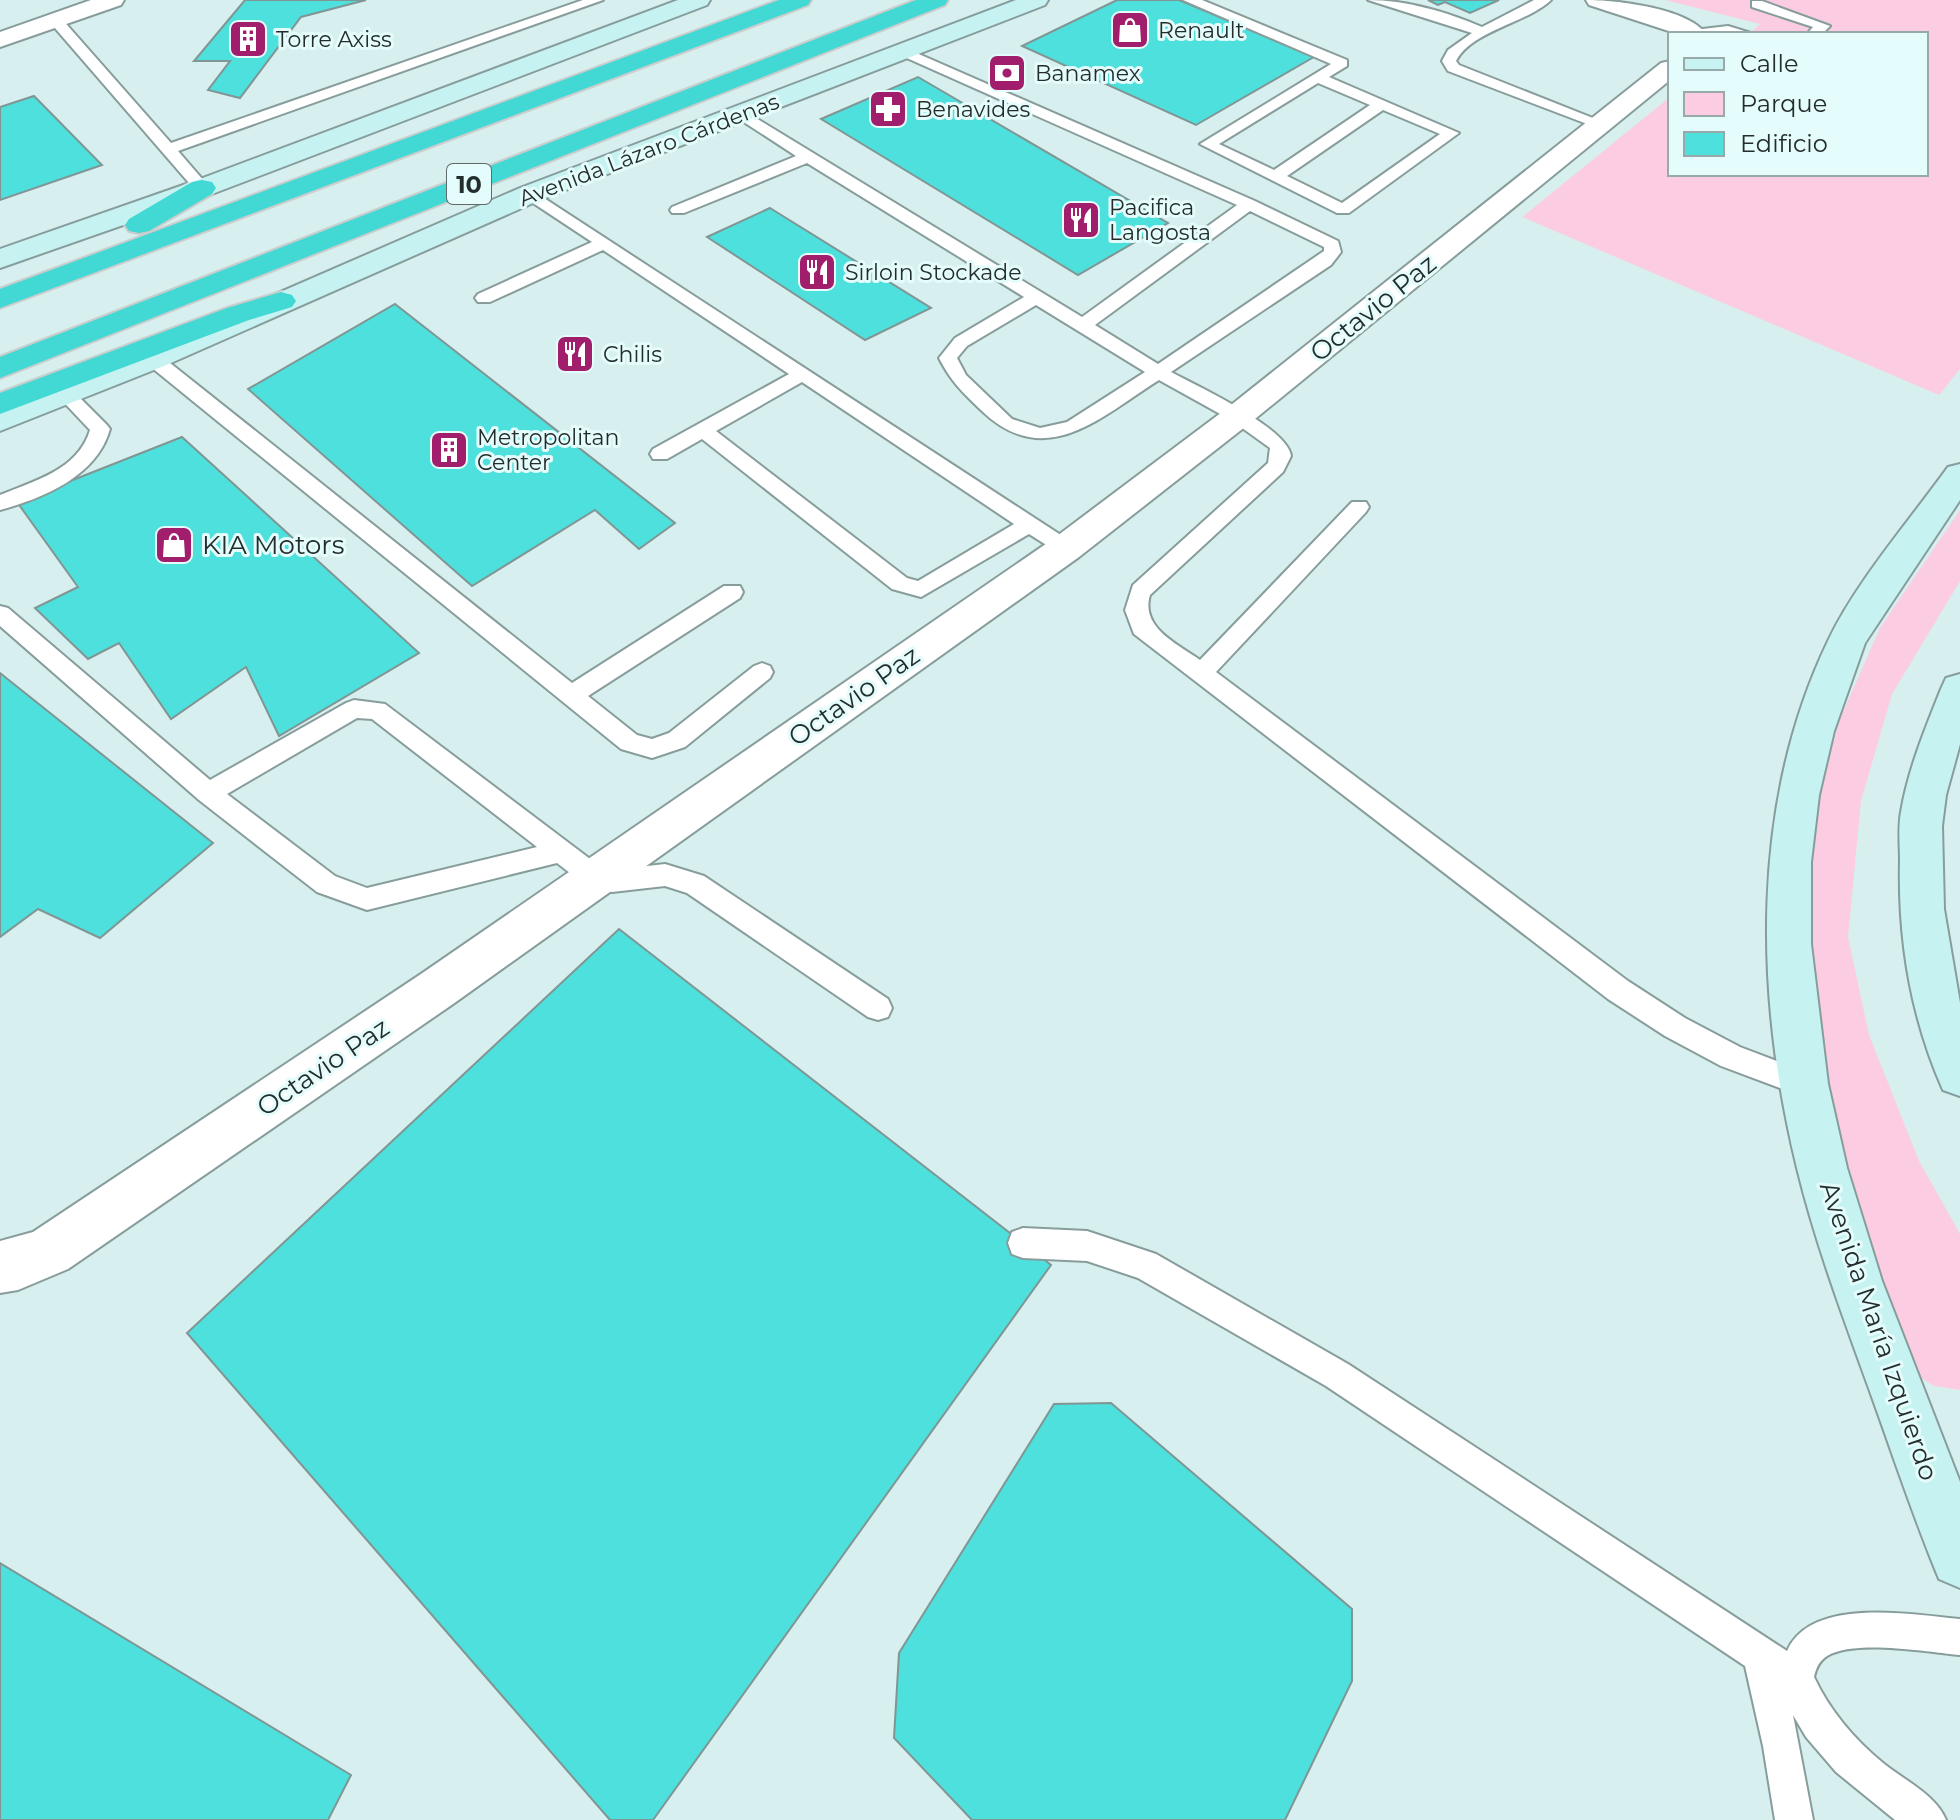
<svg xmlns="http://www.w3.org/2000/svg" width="1960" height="1820" viewBox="0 0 1960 1820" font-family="Montserrat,sans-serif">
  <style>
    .green { fill: #fccde2 }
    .building { fill: #4de0dc; stroke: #809695; stroke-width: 2 }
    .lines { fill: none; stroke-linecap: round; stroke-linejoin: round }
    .lane-casing { stroke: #879d9c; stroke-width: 4 }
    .street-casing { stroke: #879d9c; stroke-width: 4 }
    .secondary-casing { stroke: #879d9c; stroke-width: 4 }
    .highway-casing { stroke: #cacdcd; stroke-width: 4 }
    .lane { fill: #fff; fill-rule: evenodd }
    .street { fill: #fff; fill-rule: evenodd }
    .secondary { fill: #c6f3f2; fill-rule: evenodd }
    .highway { fill: #42d8d3; fill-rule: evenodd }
    .labels { text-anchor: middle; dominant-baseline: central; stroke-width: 6; stroke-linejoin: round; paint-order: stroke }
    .far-poi-label { font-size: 22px; fill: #242d2d; stroke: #e4fcfb; text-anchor: start }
    .far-street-label { font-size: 22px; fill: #242d2d; stroke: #e4fcfb }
    .shield { fill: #e4fcfb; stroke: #5e6b6b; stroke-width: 2 }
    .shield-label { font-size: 24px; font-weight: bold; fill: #242d2d }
    .street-label { font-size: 26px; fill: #242d2d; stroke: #e4fcfb }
    .poi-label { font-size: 26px; fill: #242d2d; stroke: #e4fcfb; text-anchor: start }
  </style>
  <rect width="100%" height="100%" fill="#d7efee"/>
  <!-- green -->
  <g class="green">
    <polygon points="1665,0 1960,0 1960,369 1939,395 1522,217 1670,97 1670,174 1926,174 1926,34 1749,34 1760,24"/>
    <polygon points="1960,510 1960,581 1892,694 1861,801 1848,937 1869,1035 1919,1161 1960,1234 1960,1390 1934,1386 1884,1354 1835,1178 1802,912 1813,816 1840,719 1880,628"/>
  </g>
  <!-- building -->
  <g class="building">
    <polygon points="245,0 366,0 301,17 240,98 208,90 230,61 194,61"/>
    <polygon points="1117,0 1179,0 1314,57 1196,125 1022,46"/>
    <polygon points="1428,0 1499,0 1470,13 1445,2 1438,5"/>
    <polygon points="918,77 1168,223 1078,275 821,119"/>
    <polygon points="34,96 102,165 0,200 0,107"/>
    <polygon points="770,208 931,308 865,340 707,237"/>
    <polygon points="395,304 675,523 639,549 595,510 472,586 248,389"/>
    <polygon points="182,437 419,653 279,736 246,667 171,719 119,643 88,659 35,608 78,587 17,502"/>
    <polygon points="0,673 213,843 100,938 38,909 0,937"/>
    <polygon points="619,929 1051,1265 653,1820 610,1820 187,1333"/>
    <polygon points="1111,1403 1352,1609 1352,1681 1285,1820 972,1820 894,1738 899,1653 1054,1404"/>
    <polygon points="0,1563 351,1775 328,1820 0,1820"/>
  </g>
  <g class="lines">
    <!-- lane casing -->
    <g class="lane-casing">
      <g id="lane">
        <polygon points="583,0 603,0 178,151 210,188 202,193 196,191 48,20 60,17 171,143"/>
        <path d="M 1183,0 L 1202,0 L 1347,60 L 1347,66 L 1329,77 L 1459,133 L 1349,213 L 1337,213 L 1200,144 L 1331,64 ZM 1318,83 L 1370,105 L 1274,170 L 1219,144 ZM 1383,110 L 1440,134 L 1342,203 L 1287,176 Z"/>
        <path d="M 1368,0 C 1406,0 1447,12 1482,27 L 1534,0 L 1551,0 C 1527,23 1471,31 1456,61 L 1459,65 L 1608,124 L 1605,127 L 1595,127 L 1448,71 L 1442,61 L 1448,50 L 1472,33 Z"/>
        <polygon points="1752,1 1762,1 1830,26 1822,34 1807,34 1813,27 1752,7"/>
        <polygon points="1728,26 1754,34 1687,34 1694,30"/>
        <path d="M 905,48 L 1255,201 L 1338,241 L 1341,252 L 1331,265 L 1171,372 C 1197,386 1288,428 1291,456 L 1283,472 L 1150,595 C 1140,628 1178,644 1200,660 L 1352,502 L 1366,502 L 1369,507 L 1366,512 L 1216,672 L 1628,981 L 1685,1018 L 1740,1047 L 1814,1075 L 1818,1084 L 1814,1093 L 1804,1097 L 1721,1066 L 1665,1036 L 1608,999 L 1134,634 L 1125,610 L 1133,585 L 1268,463 L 1270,448 L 1231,420 L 1159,380 C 1099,418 1045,472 981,410 C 963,393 950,380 939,358 L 955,338 L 1024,297 L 807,163 L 684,213 L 672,213 L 670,210 L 672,207 L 796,156 L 733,115 L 741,110 L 746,112 L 1082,317 L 1237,205 L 900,55 L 900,49 ZM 1250,211 L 1324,247 L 1324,251 L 1158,364 L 1095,325 ZM 1036,305 L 1145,372 L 1067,422 L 1040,428 L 1012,419 L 966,375 L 957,358 L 967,346 Z"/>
        <path d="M 530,189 L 1073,543 L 1077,548 L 1073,553 L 1059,553 L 1029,534 L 921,597 L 892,589 L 702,439 L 667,459 L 653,459 L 650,454 L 653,449 L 789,374 L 603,250 L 490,302 L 478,302 L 475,298 L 478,294 L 592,242 L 524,197 L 524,191 ZM 802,382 L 1014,524 L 918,581 L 907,578 L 716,431 Z"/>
        <polygon points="153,353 160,355 572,683 724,586 740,586 743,592 740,598 588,696 637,735 652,739 669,733 754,666 762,663 770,666 773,672 770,678 685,747 652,758 621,749 146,363 144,359"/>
        <path d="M 65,388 L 72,390 L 107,425 L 110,429 C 97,476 44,498 0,510 L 0,495 C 34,481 78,470 90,430 L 56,394 Z"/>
        <path d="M 0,606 L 8,608 L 210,780 L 346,703 L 354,700 L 385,704 L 602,868 L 612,870 L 665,864 L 704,876 L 888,999 L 892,1008 L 888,1017 L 878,1020 L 868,1017 L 687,893 L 665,886 L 612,892 L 596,889 L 587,886 L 557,863 L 367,910 L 317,892 L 199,800 L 0,626 ZM 357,718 L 372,719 L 537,847 L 367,888 L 335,876 L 227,794 Z"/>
        <path d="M 1023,1228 L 1087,1231 L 1156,1254 L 1348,1364 L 1787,1651 C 1811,1596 1912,1615 1960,1619 L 1960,1655 C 1927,1652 1855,1639 1827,1656 C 1819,1661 1816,1668 1814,1677 C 1830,1711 1854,1739 1883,1763 C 1904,1780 1936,1795 1946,1820 L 1895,1820 L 1836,1772 L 1806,1737 L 1793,1715 L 1813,1820 L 1775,1820 L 1763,1746 L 1745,1666 L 1326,1386 L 1138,1278 L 1087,1261 L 1023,1258 L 1012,1254 L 1008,1243 L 1012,1232 Z"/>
      </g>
    </g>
    <!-- street casing -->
    <g class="street-casing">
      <g id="street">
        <polygon points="91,0 124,0 121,5 0,47 0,32"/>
        <path d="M 1586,0 C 1616,0 1687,8 1706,34 L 1678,34 L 1589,5 Z"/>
        <polygon points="1670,61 1670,80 1250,423 1079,557 453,1004 68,1269 18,1290 0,1293 0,1241 33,1232 421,974 1053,539 1226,409 1661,63"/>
      </g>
    </g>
    <!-- secondary casing -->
    <g class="secondary-casing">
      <g id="secondary">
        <polygon points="678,0 710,0 707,5 212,194 0,268 0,249 192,182"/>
        <polygon points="1016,0 1048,0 1045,5 540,200 164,366 0,431 0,409 142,352 520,188"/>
        <path d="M 1960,464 L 1960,500 L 1865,643 L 1834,731 L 1819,795 L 1811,862 L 1811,944 L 1828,1084 L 1847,1168 L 1882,1281 L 1960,1482 L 1960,1588 L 1939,1579 C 1914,1519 1894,1458 1872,1397 C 1845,1322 1816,1246 1797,1168 C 1755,996 1750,803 1828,641 C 1856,582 1910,520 1948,467 Z"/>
        <path d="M 1960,674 L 1960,744 L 1946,795 L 1942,826 L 1944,909 L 1960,1003 L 1960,1096 L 1943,1090 C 1911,1018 1898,940 1900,861 C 1900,845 1898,828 1901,812 C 1908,770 1925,729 1941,689 L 1946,678 Z"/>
      </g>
    </g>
    <!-- highway casing -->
    <g class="highway-casing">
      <g id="highway">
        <polygon points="779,0 811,0 808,5 0,308 0,289"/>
        <polygon points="916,0 948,0 945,5 0,378 0,357"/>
        <polygon points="202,180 212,182 216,188 212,194 149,231 139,233 129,231 125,225 129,219 192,182"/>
        <polygon points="281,292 292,295 296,301 292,307 249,320 0,414 0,393 227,308"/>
      </g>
    </g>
    <!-- lane -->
    <use href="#lane" class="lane"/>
    <!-- street -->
    <use href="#street" class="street"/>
    <!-- secondary -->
    <use href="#secondary" class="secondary"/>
    <!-- highway -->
    <use href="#highway" class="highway"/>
  </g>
  <!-- icons -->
  <defs>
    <g id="shop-square" transform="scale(2)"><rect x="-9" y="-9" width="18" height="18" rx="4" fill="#a11e6d" stroke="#e4fcfb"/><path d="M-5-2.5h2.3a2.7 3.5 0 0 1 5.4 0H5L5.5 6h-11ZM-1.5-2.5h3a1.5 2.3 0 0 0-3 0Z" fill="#fff"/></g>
    <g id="building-square" transform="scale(2)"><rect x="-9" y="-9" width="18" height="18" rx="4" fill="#a11e6d" stroke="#e4fcfb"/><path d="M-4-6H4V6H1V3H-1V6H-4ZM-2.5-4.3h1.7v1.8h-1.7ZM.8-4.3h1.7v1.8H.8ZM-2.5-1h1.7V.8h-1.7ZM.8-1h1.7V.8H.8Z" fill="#fff"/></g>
    <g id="bank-square" transform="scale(2)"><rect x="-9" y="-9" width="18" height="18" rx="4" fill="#a11e6d" stroke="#e4fcfb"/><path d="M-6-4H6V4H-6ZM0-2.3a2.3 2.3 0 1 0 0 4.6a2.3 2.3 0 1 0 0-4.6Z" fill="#fff"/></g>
    <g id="pharmacy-square" transform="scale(2)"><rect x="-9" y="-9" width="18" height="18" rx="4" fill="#a11e6d" stroke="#e4fcfb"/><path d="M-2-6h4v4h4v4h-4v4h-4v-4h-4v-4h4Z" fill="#fff"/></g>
    <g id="restaurant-square" transform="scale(2)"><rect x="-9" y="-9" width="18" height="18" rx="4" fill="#a11e6d" stroke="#e4fcfb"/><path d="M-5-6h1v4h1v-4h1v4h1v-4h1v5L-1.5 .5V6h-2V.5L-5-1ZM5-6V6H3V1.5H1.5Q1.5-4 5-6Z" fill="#fff"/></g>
  </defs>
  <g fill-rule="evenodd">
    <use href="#shop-square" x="1130" y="30"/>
    <use href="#building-square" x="248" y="39"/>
    <use href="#bank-square" x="1007" y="73"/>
    <use href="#pharmacy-square" x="888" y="109"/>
    <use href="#restaurant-square" x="1081" y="220"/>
    <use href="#restaurant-square" x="817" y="272"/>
    <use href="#restaurant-square" x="575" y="354"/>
    <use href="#building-square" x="449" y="450"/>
    <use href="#shop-square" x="174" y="545"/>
  </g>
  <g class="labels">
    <!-- far-poi labels -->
    <g class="far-poi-label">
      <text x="1158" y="30">Renault</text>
      <text x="276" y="39">Torre Axiss</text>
      <text x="1035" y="73">Banamex</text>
      <text x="916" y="109">Benavides</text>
      <text x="1109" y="207">Pacifica<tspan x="1109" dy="25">Langosta</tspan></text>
      <text x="845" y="272">Sirloin Stockade</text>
      <text x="603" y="354">Chilis</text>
      <text x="477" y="437">Metropolitan<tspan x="477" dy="25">Center</tspan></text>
    </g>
    <!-- far-street labels -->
    <g class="far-street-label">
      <text transform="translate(649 150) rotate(-21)">Avenida Lázaro Cárdenas</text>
    </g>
    <!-- shield labels -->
    <rect class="shield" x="447" y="164" width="44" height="40" rx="6"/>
    <g class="shield-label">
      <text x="469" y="184">10</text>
    </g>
    <!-- street labels -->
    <g class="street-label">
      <text transform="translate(1373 308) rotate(-39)">Octavio Paz</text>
      <text transform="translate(854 696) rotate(-35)">Octavio Paz</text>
      <text transform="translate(323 1067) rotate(-34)">Octavio Paz</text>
      <text transform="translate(1879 1331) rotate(71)">Avenida María Izquierdo</text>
    </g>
    <!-- poi labels -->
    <g class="poi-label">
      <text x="202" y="545">KIA Motors</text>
    </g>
  </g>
  <!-- legend -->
  <rect x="1668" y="32" width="260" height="144" fill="#e4fcfb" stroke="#97a9a9" stroke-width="2"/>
  <rect x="1684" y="58" width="40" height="12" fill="#c6f3f2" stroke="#97a9a9" stroke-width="2"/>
  <text x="1740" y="72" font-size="24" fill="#242d2d">Calle</text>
  <rect x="1684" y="92" width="40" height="24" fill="#fccde2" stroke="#97a9a9" stroke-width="2"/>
  <text x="1740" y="112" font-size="24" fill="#242d2d">Parque</text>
  <rect x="1684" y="132" width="40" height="24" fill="#4de0dc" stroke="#97a9a9" stroke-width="2"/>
  <text x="1740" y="152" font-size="24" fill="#242d2d">Edificio</text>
</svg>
